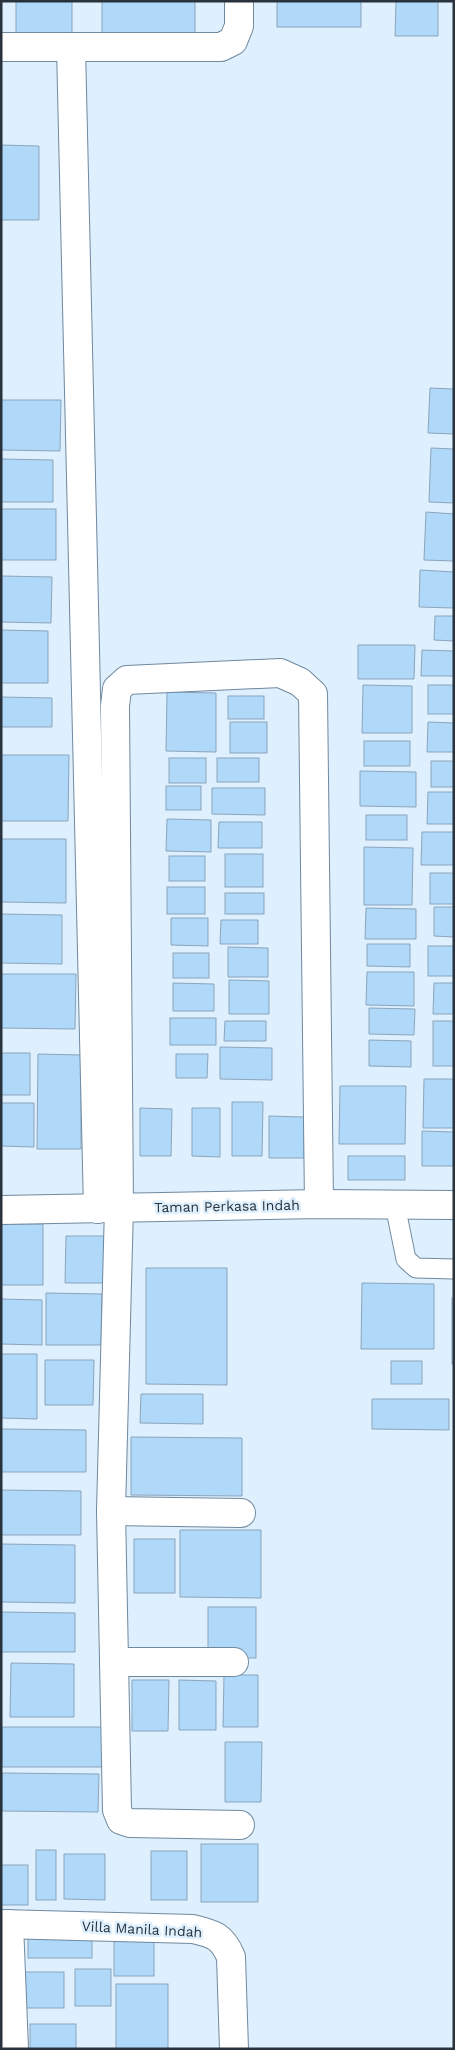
<svg xmlns="http://www.w3.org/2000/svg" width="455" height="2050" viewBox="0 0 455 2050" font-family="'Work Sans',sans-serif">
  <style>
    .building { fill: #b0d8f9; stroke: #8ba5bc }
    .lines { fill: none; stroke-linecap: round; stroke-linejoin: round }
    .service-casing { stroke: #6f899f; stroke-width: 21 }
    .minor-casing { stroke: #6f899f; stroke-width: 30 }
    .service { stroke: #fff; stroke-width: 19 }
    .minor { stroke: #fff; stroke-width: 28 }
    .labels { text-anchor: middle; dominant-baseline: central; stroke-width: 5; stroke-linejoin: round; paint-order: stroke }
    .street-label { font-size: 14px; fill: #28333d; stroke: #deeffd }
  </style>
  <rect width="100%" height="100%" fill="#deeffd"/>
  <!-- building -->
  <g class="building">
    <rect x="16" y="1" width="56" height="36"/>
    <rect x="102" y="1" width="93" height="40"/>
    <rect x="277" y="1" width="84" height="26"/>
    <polygon points="396,1 438,1 438,36 395,36"/>
    <polygon points="1,145 39,146 39,220 1,220"/>
    <polygon points="430,388 454,389 454,434 428,433"/>
    <polygon points="1,400 61,400 60,451 1,450"/>
    <polygon points="431,448 454,449 454,503 429,502"/>
    <polygon points="1,459 53,460 53,502 1,502"/>
    <rect x="1" y="509" width="55" height="51"/>
    <polygon points="426,512 454,514 454,561 424,560"/>
    <polygon points="420,570 454,572 454,608 419,607"/>
    <polygon points="1,576 52,577 51,623 1,622"/>
    <polygon points="435,616 454,616 454,641 434,640"/>
    <polygon points="1,630 48,631 48,683 1,683"/>
    <polygon points="358,645 415,645 414,679 358,679"/>
    <polygon points="422,650 454,651 454,676 421,676"/>
    <polygon points="363,685 412,686 412,733 362,733"/>
    <rect x="428" y="685" width="26" height="29"/>
    <polygon points="167,692 216,693 216,752 166,751"/>
    <rect x="228" y="696" width="36" height="23"/>
    <polygon points="1,697 52,698 52,727 1,727"/>
    <rect x="230" y="722" width="37" height="31"/>
    <polygon points="428,722 454,723 454,752 427,752"/>
    <rect x="364" y="741" width="46" height="25"/>
    <polygon points="1,755 69,755 68,821 1,821"/>
    <rect x="169" y="758" width="37" height="25"/>
    <rect x="217" y="758" width="42" height="24"/>
    <rect x="431" y="761" width="23" height="26"/>
    <polygon points="360,771 416,772 416,807 360,806"/>
    <rect x="166" y="786" width="35" height="24"/>
    <polygon points="212,788 265,788 265,815 212,814"/>
    <polygon points="428,792 454,792 454,824 427,824"/>
    <rect x="366" y="815" width="41" height="25"/>
    <polygon points="167,819 211,820 211,852 166,851"/>
    <polygon points="219,822 262,822 262,848 218,848"/>
    <polygon points="422,832 454,832 454,865 421,865"/>
    <polygon points="1,839 66,839 66,903 1,902"/>
    <polygon points="364,847 413,848 412,905 364,905"/>
    <rect x="225" y="854" width="38" height="33"/>
    <rect x="169" y="856" width="36" height="25"/>
    <rect x="430" y="873" width="24" height="31"/>
    <rect x="167" y="887" width="38" height="27"/>
    <rect x="225" y="893" width="39" height="21"/>
    <polygon points="434,907 454,907 454,937 434,936"/>
    <polygon points="366,908 416,909 416,939 365,939"/>
    <polygon points="1,914 62,915 62,964 1,963"/>
    <polygon points="171,918 208,918 208,946 171,945"/>
    <polygon points="221,920 258,920 258,944 220,944"/>
    <polygon points="367,944 410,944 410,967 367,966"/>
    <rect x="428" y="946" width="26" height="30"/>
    <polygon points="228,947 268,948 268,977 228,977"/>
    <rect x="173" y="953" width="36" height="25"/>
    <polygon points="367,972 414,972 414,1006 366,1005"/>
    <polygon points="1,974 76,974 75,1029 1,1028"/>
    <polygon points="229,980 269,981 269,1014 229,1014"/>
    <polygon points="173,983 214,984 214,1011 173,1011"/>
    <polygon points="434,983 454,983 454,1014 433,1014"/>
    <polygon points="369,1008 415,1009 414,1035 369,1034"/>
    <rect x="170" y="1018" width="46" height="27"/>
    <polygon points="225,1021 266,1021 266,1041 224,1041"/>
    <rect x="433" y="1021" width="21" height="45"/>
    <polygon points="369,1040 411,1041 411,1067 369,1066"/>
    <polygon points="220,1047 272,1048 272,1080 220,1079"/>
    <rect x="1" y="1053" width="29" height="42"/>
    <polygon points="38,1054 81,1055 81,1149 37,1149"/>
    <polygon points="176,1054 208,1054 207,1078 176,1078"/>
    <polygon points="424,1079 454,1079 454,1128 423,1128"/>
    <polygon points="340,1086 406,1086 405,1144 339,1144"/>
    <polygon points="232,1102 263,1102 262,1156 232,1156"/>
    <polygon points="1,1103 34,1103 34,1147 1,1146"/>
    <polygon points="140,1108 172,1109 171,1156 140,1156"/>
    <polygon points="192,1108 220,1108 220,1157 192,1156"/>
    <polygon points="269,1116 304,1117 304,1158 269,1158"/>
    <polygon points="422,1131 454,1132 454,1166 422,1166"/>
    <rect x="348" y="1156" width="57" height="24"/>
    <rect x="1" y="1224" width="42" height="61"/>
    <polygon points="66,1236 105,1236 105,1283 65,1283"/>
    <polygon points="146,1268 227,1268 227,1385 146,1384"/>
    <polygon points="362,1283 434,1284 434,1349 361,1349"/>
    <polygon points="46,1293 102,1294 101,1345 46,1345"/>
    <rect x="452" y="1298" width="2" height="66"/>
    <polygon points="1,1299 42,1300 42,1345 1,1344"/>
    <polygon points="1,1354 37,1354 37,1419 1,1418"/>
    <polygon points="45,1360 94,1360 93,1405 45,1405"/>
    <rect x="391" y="1361" width="31" height="23"/>
    <polygon points="141,1394 203,1394 203,1424 140,1423"/>
    <polygon points="372,1399 449,1399 449,1430 372,1429"/>
    <polygon points="1,1429 86,1430 86,1472 1,1472"/>
    <polygon points="131,1437 242,1438 242,1496 131,1495"/>
    <polygon points="1,1490 81,1491 81,1535 1,1535"/>
    <polygon points="180,1530 261,1530 261,1598 180,1597"/>
    <rect x="134" y="1539" width="41" height="54"/>
    <polygon points="1,1544 75,1545 75,1603 1,1602"/>
    <rect x="208" y="1607" width="48" height="51"/>
    <polygon points="1,1612 75,1613 75,1652 1,1652"/>
    <polygon points="11,1663 74,1664 74,1717 10,1717"/>
    <polygon points="224,1675 258,1675 258,1727 223,1727"/>
    <polygon points="132,1680 169,1680 168,1731 132,1731"/>
    <polygon points="179,1680 216,1681 216,1730 179,1730"/>
    <rect x="2" y="1727" width="102" height="40"/>
    <polygon points="225,1742 262,1742 261,1802 225,1802"/>
    <polygon points="2,1773 99,1774 98,1812 2,1811"/>
    <rect x="201" y="1844" width="57" height="58"/>
    <rect x="36" y="1850" width="20" height="50"/>
    <rect x="151" y="1851" width="36" height="49"/>
    <polygon points="64,1854 105,1854 105,1900 64,1899"/>
    <rect x="1" y="1865" width="27" height="40"/>
    <rect x="28" y="1928" width="64" height="30"/>
    <rect x="114" y="1929" width="40" height="47"/>
    <rect x="75" y="1969" width="36" height="37"/>
    <rect x="20" y="1972" width="44" height="36"/>
    <rect x="116" y="1984" width="52" height="65"/>
    <rect x="30" y="2024" width="46" height="25"/>
  </g>
  <g class="lines">
    <!-- service casing -->
    <g class="service-casing">
      <polyline id="service" points="395,1205 406,1259 416,1268 454,1269"/>
    </g>
    <!-- minor casing -->
    <g class="minor-casing">
      <g id="minor">
        <polyline points="1,47 221,47 233,41 239,26 239,1"/>
        <polyline points="71,47 98,1209"/>
        <polyline points="1,1210 319,1204 454,1205"/>
        <polyline points="111,1511 241,1513"/>
        <polyline points="114,1662 234,1662"/>
        <polyline points="240,1825 130,1823 121,1820 117,1810 111,1511 119,1207 115,706 117,689 127,680 280,673 300,682 313,694 319,1204"/>
        <path d="M 1,1924 L 193,1929 C 214,1934 222,1936 231,1957 L 234,2049"/>
        <polyline points="9,1924 14,2049"/>
      </g>
    </g>
    <!-- service -->
    <use href="#service" class="service"/>
    <!-- minor -->
    <use href="#minor" class="minor"/>
  </g>
  <g class="labels">
    <!-- street labels -->
    <g class="street-label">
      <text transform="translate(227 1206) rotate(-1)">Taman Perkasa Indah</text>
      <text transform="translate(142 1929) rotate(3)">Villa Manila Indah</text>
    </g>
  </g>
  <!-- border -->
  <rect width="455" height="2050" fill="none" stroke="#28333d" stroke-width="5"/>
</svg>
